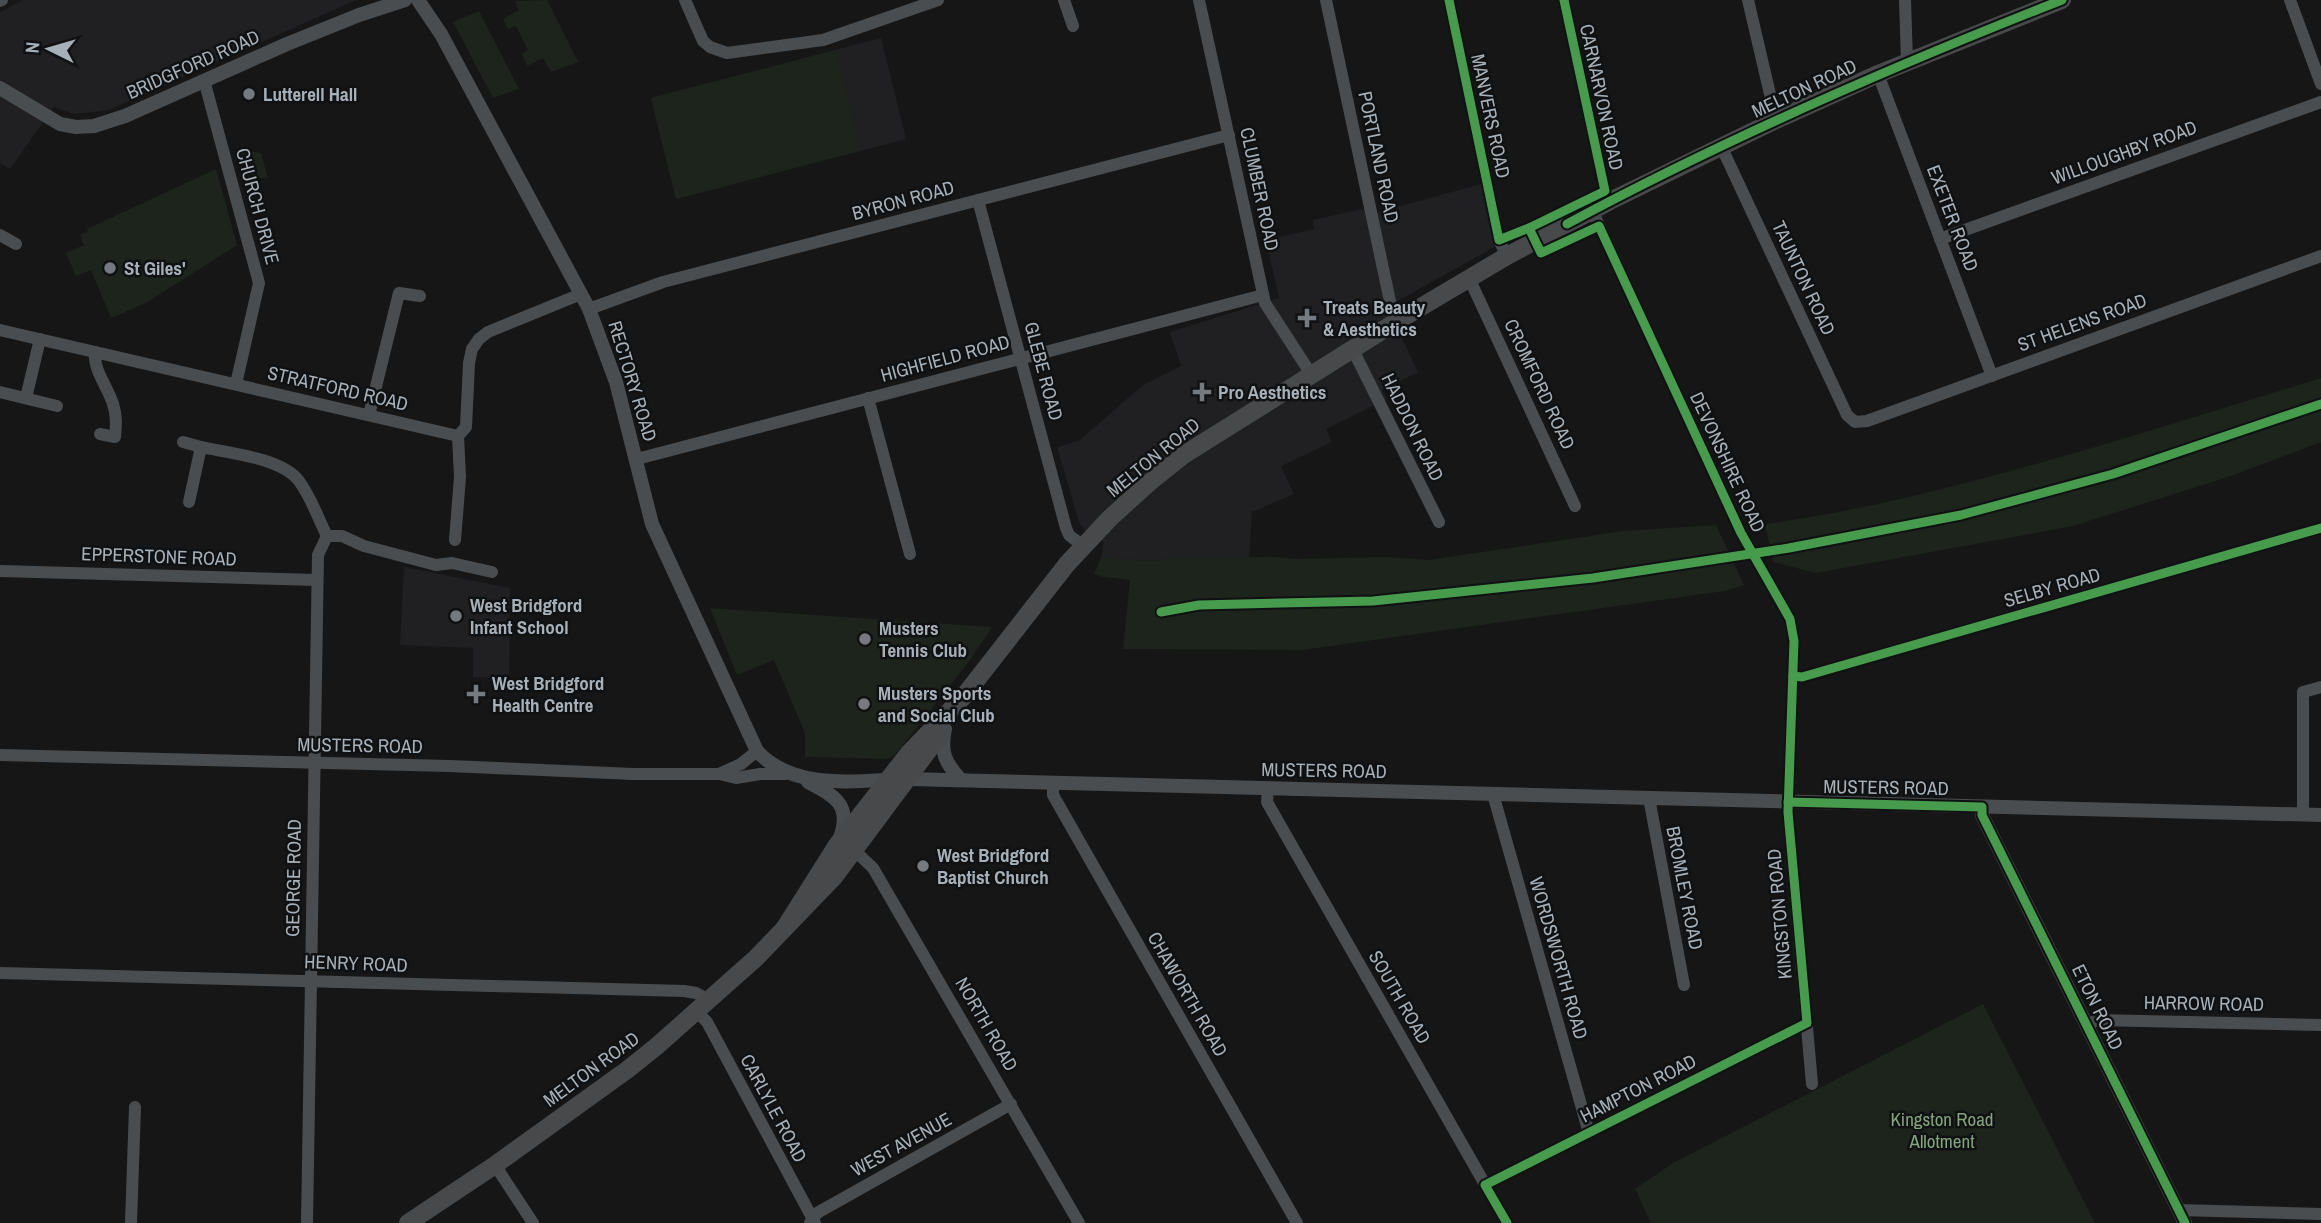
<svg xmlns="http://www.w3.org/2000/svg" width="2321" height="1223" viewBox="0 0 2321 1223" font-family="'Archivo Narrow',sans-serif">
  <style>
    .built { fill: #202022 }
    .green { fill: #1c241c }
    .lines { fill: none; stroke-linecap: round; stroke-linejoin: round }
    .minor { stroke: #4a4d4f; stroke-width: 12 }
    .tertiary { stroke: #4a4d4f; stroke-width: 14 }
    .primary { stroke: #48494b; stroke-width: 18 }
    .cycleway-casing { stroke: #101112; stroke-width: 13 }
    .cycleway { stroke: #469c4c; stroke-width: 9 }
    .poi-dot { fill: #747a80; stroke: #101112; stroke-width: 2.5 }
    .labels { text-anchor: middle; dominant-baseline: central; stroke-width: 5; stroke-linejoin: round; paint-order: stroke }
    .street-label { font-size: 19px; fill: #a6b0b9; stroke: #101112 }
    .poi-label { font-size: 19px; font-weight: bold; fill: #a6b0b9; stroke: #101112; text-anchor: start }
    .park-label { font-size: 19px; fill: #82a57b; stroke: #101112 }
  </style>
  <rect width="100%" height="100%" fill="#161616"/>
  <!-- built -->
  <g class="built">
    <polygon points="23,0 356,0 109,110 73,114 54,107 10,169 0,163 0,12"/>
    <polygon points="881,38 906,139 676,199 651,98"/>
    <polygon points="1481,184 1496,246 1387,307 1418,372 1382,390 1387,399 1326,429 1332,442 1281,466 1294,494 1252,512 1249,559 1176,558 1151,561 1101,558 1104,542 1083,528 1079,522 1057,447 1080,440 1143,385 1181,366 1170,332 1279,298 1266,240 1314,229 1313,220 1366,208 1368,215"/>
    <polygon points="404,567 510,588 509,679 473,677 473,648 400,645"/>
  </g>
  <!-- green -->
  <g class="green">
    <polygon points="547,0 578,62 551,72 543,58 527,66 522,54 528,50 516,26 508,29 503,19 519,10 515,1"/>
    <polygon points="479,11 519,89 493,98 453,22"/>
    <polygon points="836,50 860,151 676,199 651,98"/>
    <polygon points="240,149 261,153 268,178 251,179 241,167 237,153"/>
    <polygon points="216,169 237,245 146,303 111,318 91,270 76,276 66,253 84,245 80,235 88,232 87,229"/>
    <path d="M 2321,378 L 2321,442 L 2231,476 L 2073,526 L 1816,573 L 1773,562 L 1765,524 C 1876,509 1985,479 2092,448 C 2169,425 2245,402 2321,378 Z"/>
    <polygon points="1716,525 1744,585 1725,591 1302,650 1123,649 1130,580 1103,577 1094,574 1101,558 1151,561 1176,558 1273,557 1296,559 1388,557 1429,560 1624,531"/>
    <polygon points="710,608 992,627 970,660 895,755 887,759 805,757 805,733 774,660 737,675"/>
    <polygon points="1983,1004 2095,1223 1651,1223 1635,1189 1673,1163"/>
  </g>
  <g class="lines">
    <!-- minor -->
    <g class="minor">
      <polyline points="685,0 703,41 710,47 727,53 823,40 938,0"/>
      <polyline points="1064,0 1073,26"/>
      <polyline points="1199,0 1265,303 1311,374"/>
      <polyline points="1326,0 1391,306 1399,320"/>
      <polyline points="1449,0 1499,240 1507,256"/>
      <polyline points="1564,0 1605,191 1610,201"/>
      <polyline points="1748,0 1776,120"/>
      <polyline points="1905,0 1907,61"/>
      <polyline points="2290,0 2321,84"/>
      <polyline points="0,1 2,0"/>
      <polyline points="1878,74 1992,376"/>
      <polyline points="204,80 259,283 236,384"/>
      <polyline points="1721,146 1847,415 1855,422 1867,421 2321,256"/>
      <polyline points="978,200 1066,528 1069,535 1083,546"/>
      <polyline points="1592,210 1741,533 1790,619 1794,641 1788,812 1812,1084"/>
      <polyline points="0,235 16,244"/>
      <polyline points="1940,239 2321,102"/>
      <polyline points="1469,278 1575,506"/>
      <polyline points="589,309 663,282 1229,135"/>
      <polyline points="0,330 458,436 466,427 469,363 472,349 479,339 488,332 581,294"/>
      <polyline points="1352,348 1439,522"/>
      <path d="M 95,352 C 93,370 108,387 113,404 C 117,416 116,426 115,437 L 100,434"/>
      <polyline points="0,392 57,406"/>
      <polyline points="26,398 40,339"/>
      <polyline points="868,398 910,554"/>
      <polyline points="369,415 399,293 420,296"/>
      <polyline points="183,442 201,447 189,502"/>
      <path d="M 201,447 C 229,453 282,458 299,481 C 311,497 318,518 327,536"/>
      <polyline points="637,459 1263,295"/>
      <polyline points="327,536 342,536 364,546 436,565 452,563 492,572"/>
      <polyline points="455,540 460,477 458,436"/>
      <polyline points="0,571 317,580"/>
      <polyline points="1793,676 1802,677 2321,528"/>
      <polyline points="0,755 450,766 633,774 719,774 736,778 760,774 788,774"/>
      <polyline points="719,774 741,764 757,751"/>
      <polyline points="1053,783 1053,795 1297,1223"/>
      <polyline points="1268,788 1267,802 1507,1223"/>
      <polyline points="1493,794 1589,1133"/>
      <polyline points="1649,798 1684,985"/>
      <polyline points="2303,815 2303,692 2321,687"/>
      <polyline points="854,850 873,868 1079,1223"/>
      <polyline points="0,973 684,991 696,993 709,1000"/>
      <polyline points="697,1012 707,1022 815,1223"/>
      <polyline points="2087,1025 2097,1020 2321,1025"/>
      <polyline points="495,1165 533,1223"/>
      <polyline points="1485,1185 1807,1023"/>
      <polyline points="2179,1210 2321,1214"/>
      <polyline points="131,1223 135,1107"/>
      <polyline points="307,1223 318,555 327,536"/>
      <polyline points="810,1223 817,1213 1011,1104"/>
    </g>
    <!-- tertiary -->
    <g class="tertiary">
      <path d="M 418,0 L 441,34 L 589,309 L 616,382 L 652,524 L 757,751 C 795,792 857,780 908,779 L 2321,815"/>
      <polyline points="0,88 60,124 76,127 94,126 125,116 287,44 359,15 405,0"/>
      <path d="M 945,729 C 940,752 945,763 961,780"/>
      <path d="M 808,782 C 835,796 852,805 840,838"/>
      <polyline points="1982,807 1982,815 2185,1223"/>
    </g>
    <!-- primary -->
    <g class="primary">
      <polyline points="784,929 837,845 909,753 964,696 1067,564 1110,518 1151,481 1185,454 1399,320 1507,256 1610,201 1776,120 1878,74 2062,0"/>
      <polyline points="408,1223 495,1165 627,1070 657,1046 756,958 834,877 942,732"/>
    </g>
    <!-- cycleway casing -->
    <g class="cycleway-casing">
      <g id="cycleway">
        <polyline points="1449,0 1499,240 1529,228 1605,191 1564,0"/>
        <path d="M 1567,224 C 1727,138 1893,66 2062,0"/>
        <polyline points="1161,612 1199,605 1373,601 1593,578 1789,548 1961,515 2113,474 2321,404"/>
        <polyline points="1793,676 1802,677 2321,528"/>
        <polyline points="1788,802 1982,807 1982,815 2185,1223"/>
        <polyline points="1507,1223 1485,1185 1807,1023 1788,812 1794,641 1790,619 1741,533 1599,226 1541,253 1529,228"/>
      </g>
    </g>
    <!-- cycleway -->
    <use href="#cycleway" class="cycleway"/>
  </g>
  <!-- markers -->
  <g class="poi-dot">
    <circle cx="249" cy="94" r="7"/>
    <circle cx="110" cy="268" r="7"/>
    <path d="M1303.5 307.5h7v7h7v7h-7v7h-7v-7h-7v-7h7z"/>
    <path d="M1198.5 381.5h7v7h7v7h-7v7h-7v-7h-7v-7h7z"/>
    <circle cx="456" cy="616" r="7"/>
    <circle cx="865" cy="639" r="7"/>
    <path d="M472.5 683.5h7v7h7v7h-7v7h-7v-7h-7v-7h7z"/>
    <circle cx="864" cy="704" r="7"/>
    <circle cx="923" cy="866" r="7"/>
  </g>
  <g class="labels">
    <!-- street labels -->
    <g class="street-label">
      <text transform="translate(193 64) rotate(-24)">BRIDGFORD ROAD</text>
      <text transform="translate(1804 88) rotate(-25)">MELTON ROAD</text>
      <text transform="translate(1602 97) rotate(78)">CARNARVON ROAD</text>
      <text transform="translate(1491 116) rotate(78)">MANVERS ROAD</text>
      <text transform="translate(2124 152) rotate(-20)">WILLOUGHBY ROAD</text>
      <text transform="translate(1379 157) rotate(78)">PORTLAND ROAD</text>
      <text transform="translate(1260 189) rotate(78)">CLUMBER ROAD</text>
      <text transform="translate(903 200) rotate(-15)">BYRON ROAD</text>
      <text transform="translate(258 206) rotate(75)">CHURCH DRIVE</text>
      <text transform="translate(1953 218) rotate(69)">EXETER ROAD</text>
      <text transform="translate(1804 278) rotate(65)">TAUNTON ROAD</text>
      <text transform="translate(2082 322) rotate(-20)">ST HELENS ROAD</text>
      <text transform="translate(945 358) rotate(-15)">HIGHFIELD ROAD</text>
      <text transform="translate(1044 371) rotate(75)">GLEBE ROAD</text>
      <text transform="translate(633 381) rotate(73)">RECTORY ROAD</text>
      <text transform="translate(1540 384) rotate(65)">CROMFORD ROAD</text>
      <text transform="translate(338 388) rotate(13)">STRATFORD ROAD</text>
      <text transform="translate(1413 427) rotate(64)">HADDON ROAD</text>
      <text transform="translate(1153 457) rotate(-39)">MELTON ROAD</text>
      <text transform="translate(1728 462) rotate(65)">DEVONSHIRE ROAD</text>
      <text transform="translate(159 556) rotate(2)">EPPERSTONE ROAD</text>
      <text transform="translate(2052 587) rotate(-16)">SELBY ROAD</text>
      <text transform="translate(360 745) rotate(1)">MUSTERS ROAD</text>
      <text transform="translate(1324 770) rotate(1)">MUSTERS ROAD</text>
      <text transform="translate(1886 787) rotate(1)">MUSTERS ROAD</text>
      <text transform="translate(293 878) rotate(-89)">GEORGE ROAD</text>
      <text transform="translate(1685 888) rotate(79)">BROMLEY ROAD</text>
      <text transform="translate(1779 914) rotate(-95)">KINGSTON ROAD</text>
      <text transform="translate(1559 958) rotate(74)">WORDSWORTH ROAD</text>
      <text transform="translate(356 963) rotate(2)">HENRY ROAD</text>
      <text transform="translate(1188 994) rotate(60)">CHAWORTH ROAD</text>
      <text transform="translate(1400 997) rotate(60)">SOUTH ROAD</text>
      <text transform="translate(2204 1003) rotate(1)">HARROW ROAD</text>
      <text transform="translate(2098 1007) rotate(64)">ETON ROAD</text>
      <text transform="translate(987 1024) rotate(60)">NORTH ROAD</text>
      <text transform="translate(591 1069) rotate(-36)">MELTON ROAD</text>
      <text transform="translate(1638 1088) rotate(-27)">HAMPTON ROAD</text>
      <text transform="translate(774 1108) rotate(62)">CARLYLE ROAD</text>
      <text transform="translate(901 1144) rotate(-29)">WEST AVENUE</text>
    </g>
    <!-- poi labels -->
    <g class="poi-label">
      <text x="263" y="94">Lutterell Hall</text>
      <text x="124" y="268">St Giles'</text>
      <text x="1323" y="307">Treats Beauty<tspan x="1323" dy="22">&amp; Aesthetics</tspan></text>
      <text x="1218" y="392">Pro Aesthetics</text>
      <text x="470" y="605">West Bridgford<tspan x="470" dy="22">Infant School</tspan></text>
      <text x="879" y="628">Musters<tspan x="879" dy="22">Tennis Club</tspan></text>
      <text x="492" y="683">West Bridgford<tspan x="492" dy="22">Health Centre</tspan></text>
      <text x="878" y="693">Musters Sports<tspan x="878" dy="22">and Social Club</tspan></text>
      <text x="937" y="855">West Bridgford<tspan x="937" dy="22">Baptist Church</tspan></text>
    </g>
    <!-- park labels -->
    <g class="park-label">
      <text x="1942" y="1119">Kingston Road<tspan x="1942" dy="22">Allotment</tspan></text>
    </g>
  </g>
  <!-- north arrow -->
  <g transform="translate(49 49) rotate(275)" stroke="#101112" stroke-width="5" paint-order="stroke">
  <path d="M0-5L12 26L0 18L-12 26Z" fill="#a6b0b9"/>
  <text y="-10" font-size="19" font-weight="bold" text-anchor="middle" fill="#a6b0b9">N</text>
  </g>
</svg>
